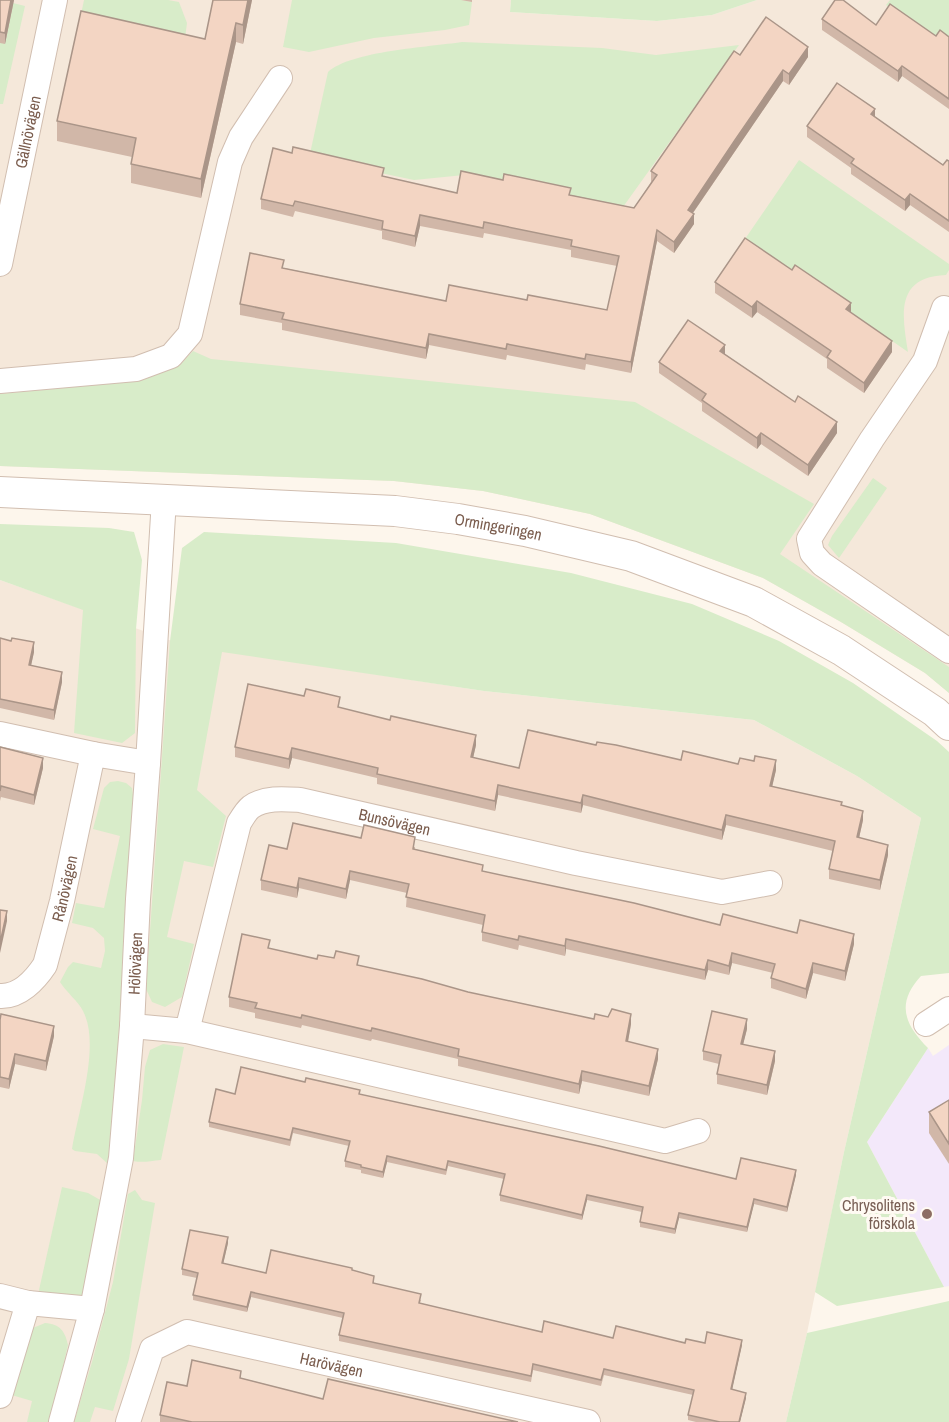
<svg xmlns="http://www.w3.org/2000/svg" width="949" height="1422" viewBox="0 0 949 1422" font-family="'Archivo Narrow',sans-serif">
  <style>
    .residential { fill: #f5e8da }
    .education { fill: #f3e8fa }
    .green { fill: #d8ecc9 }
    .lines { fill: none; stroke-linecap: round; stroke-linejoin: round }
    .minor-casing { stroke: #d1beb0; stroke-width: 26 }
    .tertiary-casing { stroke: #d1beb0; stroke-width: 32 }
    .minor { stroke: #fff; stroke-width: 24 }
    .tertiary { stroke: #fff; stroke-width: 30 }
    .wall { fill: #d1b7a8 }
    .shaded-wall { fill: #aa9588 }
    .building { fill: #f3d5c3; stroke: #aa9588; stroke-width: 1.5 }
    .education-dot { fill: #8d6e63; stroke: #fffaf3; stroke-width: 2 }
    .labels { text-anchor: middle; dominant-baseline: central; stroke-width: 6; stroke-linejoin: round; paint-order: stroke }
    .street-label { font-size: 16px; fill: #7a5c4d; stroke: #fffaf3 }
    .education-label { font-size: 16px; fill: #785e54; stroke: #fffaf3; text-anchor: end }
  </style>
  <rect width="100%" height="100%" fill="#fdf6ec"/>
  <!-- residential -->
  <g class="residential">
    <polygon points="0,0 511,0 510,12 657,21 712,15 757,0 949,0 949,693 925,673 841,622 763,578 590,514 483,491 394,481 0,466"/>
    <polygon points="0,580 183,645 484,691 754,720 857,776 921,818 844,1152 807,1333 786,1422 0,1422"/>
  </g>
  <!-- education -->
  <polygon class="education" points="949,1045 949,1286 944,1287 867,1142 928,1048 933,1056"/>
  <!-- green -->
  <g class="green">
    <polygon points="84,0 168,0 179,2 187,23 184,46 79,24"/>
    <polygon points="292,0 461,0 472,2 469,25 445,30 374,38 309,52 283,47"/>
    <polygon points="511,0 757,0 712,15 657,21 510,12"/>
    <polygon points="890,0 949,0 949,47 886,5"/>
    <polygon points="13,3 25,6 3,104 0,104 0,43 5,43"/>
    <path d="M 462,42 L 602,48 L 656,55 L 739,45 L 623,207 L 538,188 L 464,175 L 414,180 L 309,158 L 328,72 C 351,51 429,47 462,42 Z"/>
    <path d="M 799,160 L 949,264 L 949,270 L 946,275 C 895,277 902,315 908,352 L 745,239 Z"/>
    <polygon points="193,351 211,359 635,402 814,504 780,554 949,667 949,693 925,673 841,622 763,578 590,514 483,491 394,481 0,466 0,394 140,381 179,366"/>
    <polygon points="873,478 887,488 839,558 828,545 832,536"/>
    <polygon points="0,524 109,528 134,532 142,560 136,629 135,733 122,743 74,733 83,610 0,580"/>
    <path d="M 204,532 L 396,543 L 571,573 L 692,604 L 779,641 L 853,683 L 937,741 L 949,752 L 949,973 L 921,976 C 896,1003 904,1024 928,1048 L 867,1142 L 944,1287 L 837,1306 L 815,1292 L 844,1152 L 921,818 L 857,776 L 754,720 L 484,691 L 222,652 L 197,790 L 226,816 L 213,867 L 184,861 L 167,937 L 194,944 L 182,997 L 165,1007 L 152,1002 L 146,989 L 170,641 L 182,548 Z"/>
    <path d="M 118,781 L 126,783 L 132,788 L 134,801 L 123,958 L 113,1136 L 107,1163 L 97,1154 L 75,1151 L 72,1149 C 78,1112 101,1045 83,1011 C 78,1001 67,993 60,982 L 68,967 L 73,962 L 101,968 L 105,951 L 104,938 L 93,928 L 72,923 L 76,903 L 104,908 L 120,836 L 93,829 L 104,788 L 110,782 Z"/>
    <path d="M 163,1044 L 184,1047 L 161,1160 C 150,1161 143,1163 133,1161 L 142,1100 L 145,1067 L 150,1050 Z"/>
    <polygon points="62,1187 88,1193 102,1201 83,1294 78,1298 42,1298 39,1290"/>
    <polygon points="135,1190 142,1200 155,1203 129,1359 113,1411 95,1407 90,1422 74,1422 92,1362 113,1282 128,1194"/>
    <polygon points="949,1301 949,1422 786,1422 807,1333"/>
    <path d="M 45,1323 C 60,1324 65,1331 68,1345 L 50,1422 L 27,1422 L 32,1401 L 8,1394 L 28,1330 Z"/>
  </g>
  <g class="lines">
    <!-- minor casing -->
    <g class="minor-casing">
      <g id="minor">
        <path id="s1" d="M 0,264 L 55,0"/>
        <polyline points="944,308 925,361 872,439 809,539 812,553 822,564 949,651"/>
        <polyline points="0,381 136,369 171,356 190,334 230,162 241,137 280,78"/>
        <polyline points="0,734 93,754"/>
        <path id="s2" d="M 0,996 C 19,997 35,980 45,965 L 62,901 L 93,754 L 148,763"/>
        <polyline points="926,1024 949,1009"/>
        <polyline points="132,1026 187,1031 665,1141 698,1131"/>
        <path id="s3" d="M 187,1031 L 239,823 C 242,818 247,810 251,807 C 265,797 285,799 300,800 L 576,863 L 722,892 L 770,883"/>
        <polyline points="0,1296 28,1303"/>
        <polyline points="0,1396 28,1303 92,1309"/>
        <path id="s4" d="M 61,1422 L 92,1309 L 121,1158 L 132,1026 L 138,899 L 148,763 L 164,499"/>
        <path id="s5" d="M 128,1422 L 152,1349 L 187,1332 L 588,1422"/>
      </g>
    </g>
    <!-- tertiary casing -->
    <g class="tertiary-casing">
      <g id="tertiary">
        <path id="s6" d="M 0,492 L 395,511 L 458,519 L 525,531 L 631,556 L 754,602 L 841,650 L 935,712 L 949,725"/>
      </g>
    </g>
    <!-- minor -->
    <use href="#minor" class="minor"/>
    <!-- tertiary -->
    <use href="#tertiary" class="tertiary"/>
  </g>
  <!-- wall -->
  <g class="wall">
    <polygon points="0,0 14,0 5,44 0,43"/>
    <polygon points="213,0 252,0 243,44 236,42 201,198 131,183 131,164 132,157 57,141 57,121 205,39"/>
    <polygon points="461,0 472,0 472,2"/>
    <polygon points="822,19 876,25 936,36 949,37 949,109 902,76 898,82 822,30"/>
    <polygon points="740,55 808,57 789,85 783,81 693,213 694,224 674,253 657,241 631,373 586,364 585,370 507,355 506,360 429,345 426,359 282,330 282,323 240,315 240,304 284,268 446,301 527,300 607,310 617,266 571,257 571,250 484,233 483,238 420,226 415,247 382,239 382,231 295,211 293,217 261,209 261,199 292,153 384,177 457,193 571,195 634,208 651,182 651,171"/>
    <polygon points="875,117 943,165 949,161 949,232 910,205 905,211 851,174 851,168 807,137 807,126"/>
    <polygon points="715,282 851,313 892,352 864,393 827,368 827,359 757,312 752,318 715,293"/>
    <polygon points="725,354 837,433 808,476 761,444 757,449 702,411 702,403 659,373 659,362"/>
    <polygon points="0,638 34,652 31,665 62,682 54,720 0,708"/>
    <polygon points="476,745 473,758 519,768 596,745 681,760 738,764 776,770 772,786 842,806 863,820 859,838 888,855 880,890 829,879 829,869 833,851 726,825 722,840 583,805 581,813 498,795 495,811 377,784 377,778 292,758 289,769 235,757 235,747"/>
    <polygon points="0,747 43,768 34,805 1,797 0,801"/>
    <polygon points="361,838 415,847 415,849 483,871 720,925 797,933 854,944 845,981 813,973 806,999 771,988 771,978 773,973 732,963 729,975 708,970 705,980 566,949 565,956 519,945 518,950 482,941 482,932 483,925 406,907 407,893 350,880 346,899 299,888 297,898 261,890 261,880 287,849"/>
    <polygon points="270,949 317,959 359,965 468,992 594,1019 631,1024 628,1042 658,1059 649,1096 582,1081 579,1094 458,1066 458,1059 372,1039 371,1041 302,1025 301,1028 255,1018 255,1013 229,1007 229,997"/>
    <polygon points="0,1020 54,1036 46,1071 15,1064 9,1089 0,1087"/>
    <polygon points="747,1029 743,1044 775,1061 767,1095 717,1084 717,1074 719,1064 703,1060 703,1051"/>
    <polygon points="305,1082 736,1179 796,1175 787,1212 754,1204 747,1232 679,1218 675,1234 640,1227 640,1222 642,1212 587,1200 582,1220 500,1201 500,1195 504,1179 448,1166 446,1175 387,1162 383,1178 361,1173 361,1170 345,1167 345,1161 349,1146 293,1133 290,1146 209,1127 209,1122 235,1094"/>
    <polygon points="949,1100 949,1164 929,1133 929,1112"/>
    <polygon points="228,1243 223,1264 266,1273 352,1271 374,1281 374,1283 421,1300 420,1303 542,1332 613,1338 742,1345 732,1389 746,1398 740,1422 696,1422 688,1420 688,1415 693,1395 604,1375 601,1386 533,1370 531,1382 339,1341 339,1335 343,1318 251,1297 247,1312 193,1300 193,1295 197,1278 182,1275 182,1269"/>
    <polygon points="241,1378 323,1399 518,1422 160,1422 160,1415 187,1386"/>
  </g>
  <!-- shaded-wall -->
  <g class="shaded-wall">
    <polygon points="11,0 14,0 5,44 5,33"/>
    <polygon points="248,0 252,0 243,44 243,25"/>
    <polygon points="236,23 236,42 201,198 201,179"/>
    <polygon points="808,47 808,57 789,85 789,74"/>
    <polygon points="902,66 902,76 898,82 898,71"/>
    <polygon points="783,70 783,81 688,220 688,210"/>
    <polygon points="875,109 875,120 871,114"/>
    <polygon points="910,194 910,205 905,211 905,200"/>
    <polygon points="694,214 694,224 674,253 674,242"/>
    <polygon points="420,215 420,226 415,247 415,236"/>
    <polygon points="657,230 657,241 631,373 631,362"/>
    <polygon points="757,301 757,312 752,318 752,307"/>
    <polygon points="851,303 851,314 846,309"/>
    <polygon points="429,334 429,345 426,359 426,348"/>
    <polygon points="892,341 892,352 864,393 864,383"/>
    <polygon points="725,345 725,356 720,351"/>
    <polygon points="837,422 837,433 808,476 808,465"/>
    <polygon points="761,433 761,444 757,449 757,438"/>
    <polygon points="34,642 34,652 29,675 29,665"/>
    <polygon points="62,672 62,682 54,720 54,710"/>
    <polygon points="476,735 476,745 471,767 471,757"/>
    <polygon points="292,748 292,758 289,769 289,759"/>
    <polygon points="43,758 43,768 34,805 34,795"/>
    <polygon points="776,760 776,770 770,796 770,786"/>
    <polygon points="498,785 498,795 495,811 495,801"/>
    <polygon points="583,795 583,805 581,813 581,803"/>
    <polygon points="863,811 863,820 857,847 857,837"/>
    <polygon points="726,815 726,825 722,840 722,830"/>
    <polygon points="888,845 888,855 880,890 880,880"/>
    <polygon points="350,871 350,880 346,899 346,889"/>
    <polygon points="299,878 299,888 297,898 297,888"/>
    <polygon points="7,911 7,921 0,953 0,943"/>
    <polygon points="854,934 854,944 845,981 845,971"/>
    <polygon points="566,939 566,949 565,956 565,946"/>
    <polygon points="732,953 732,963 729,975 729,966"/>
    <polygon points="708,960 708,970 705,980 705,970"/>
    <polygon points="813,963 813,973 806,999 806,989"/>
    <polygon points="631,1014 631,1024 626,1052 626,1041"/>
    <polygon points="747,1019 747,1029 741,1053 741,1044"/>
    <polygon points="54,1026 54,1036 46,1071 46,1061"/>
    <polygon points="658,1049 658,1059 649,1096 649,1086"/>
    <polygon points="775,1051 775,1061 767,1095 767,1085"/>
    <polygon points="15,1054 15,1064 9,1089 9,1079"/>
    <polygon points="582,1071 582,1081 579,1094 579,1084"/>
    <polygon points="387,1156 387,1162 383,1178 383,1172"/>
    <polygon points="796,1170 796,1175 787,1212 787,1207"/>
    <polygon points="587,1195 587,1200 582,1220 582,1215"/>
    <polygon points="754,1199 754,1204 747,1232 747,1227"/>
    <polygon points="679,1213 679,1218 675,1234 675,1229"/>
    <polygon points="228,1237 228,1243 222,1269 222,1263"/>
    <polygon points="251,1292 251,1297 247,1312 247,1307"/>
    <polygon points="742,1340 742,1345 731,1395 731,1389"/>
    <polygon points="746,1393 746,1398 740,1422 739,1422"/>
  </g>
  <!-- building -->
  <g class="building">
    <polygon points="0,0 11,0 5,33 0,32"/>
    <polygon points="213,0 248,0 243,25 236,23 201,179 131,164 136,138 57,121 81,11 205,39"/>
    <polygon points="835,0 843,0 876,25 890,4 936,36 940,30 949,37 949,99 902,66 898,71 822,19"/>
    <polygon points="766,17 808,47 789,74 783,70 735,140 688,210 694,214 674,242 657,230 631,362 586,354 585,359 507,344 506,349 429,334 426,348 282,319 284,313 240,304 250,253 284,260 282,268 446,301 449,285 527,300 528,295 607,310 619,256 571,246 572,240 484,222 483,228 420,215 415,236 382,229 383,221 295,201 293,206 261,199 273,148 292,153 293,147 384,168 382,176 457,193 461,171 503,180 504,174 571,188 569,195 634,208 657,175 651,171 734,51 740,55"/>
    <polygon points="837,83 875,109 871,114 943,165 947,160 949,161 949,221 910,194 905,200 851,163 854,159 807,126"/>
    <polygon points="745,238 792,270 795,265 851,303 846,309 892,341 864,383 827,357 831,351 757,301 752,307 715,282"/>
    <polygon points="688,320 725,345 720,351 795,402 798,396 837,422 808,465 761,433 757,438 702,400 706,394 659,362"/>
    <polygon points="0,638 11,641 12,638 34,642 29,665 62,672 54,710 0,699"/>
    <polygon points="248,684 304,696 306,689 340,697 338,707 390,720 391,716 476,735 471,757 519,768 528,730 596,745 597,742 616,745 681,760 683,751 738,764 740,758 754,761 755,756 776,760 770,786 842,802 841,805 863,811 857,837 888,845 880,880 829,869 835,841 726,815 722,830 583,795 581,803 498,785 495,801 377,774 378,768 292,748 289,759 235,747"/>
    <polygon points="0,747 43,758 34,795 1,786 0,791"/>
    <polygon points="293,823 361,838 364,825 415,837 413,849 483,865 482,871 634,903 720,925 723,914 797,933 800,920 854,934 845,971 813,963 806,989 771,978 775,964 732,953 729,966 708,960 705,970 566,939 565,946 519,936 518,940 482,932 485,915 406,897 409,884 350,871 346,889 299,878 297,888 261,880 269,845 287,849"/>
    <polygon points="0,910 7,911 0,943"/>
    <polygon points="242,934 270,940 268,948 317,959 318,955 334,958 336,951 359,956 357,965 422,979 468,992 594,1019 595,1014 608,1017 612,1009 631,1014 626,1041 658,1049 649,1086 582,1071 579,1084 458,1056 459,1049 372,1028 371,1031 302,1015 301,1018 255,1008 257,1003 229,997"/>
    <polygon points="712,1011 747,1019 741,1044 775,1051 767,1085 717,1074 721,1055 703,1051"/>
    <polygon points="1,1014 54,1026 46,1061 15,1054 9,1079 0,1077 0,1020"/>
    <polygon points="241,1067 305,1082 306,1078 360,1090 359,1094 599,1146 736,1179 741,1158 796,1170 787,1207 754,1199 747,1227 679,1213 675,1229 640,1222 643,1207 587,1195 582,1215 500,1195 505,1174 448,1161 446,1170 387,1156 383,1172 361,1167 361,1165 345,1161 350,1141 293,1128 290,1140 209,1122 216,1089 235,1094"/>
    <polygon points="949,1100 949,1144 929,1112"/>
    <polygon points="190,1230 228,1237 222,1263 266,1273 271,1250 352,1268 352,1270 374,1276 373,1283 421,1294 419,1303 542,1332 544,1321 613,1338 616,1326 685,1343 686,1339 705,1343 707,1332 742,1340 731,1389 746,1393 739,1422 720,1422 688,1415 694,1390 604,1369 601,1380 533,1364 531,1376 339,1335 344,1313 251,1292 247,1307 193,1295 198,1273 182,1269"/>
    <polygon points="192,1360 241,1371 240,1378 323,1399 328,1379 518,1422 192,1422 160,1415 167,1382 187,1386"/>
  </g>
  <!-- markers -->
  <circle class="education-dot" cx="927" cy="1214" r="6"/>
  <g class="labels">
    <!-- street labels -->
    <g class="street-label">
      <text stroke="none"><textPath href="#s1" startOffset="135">Gällnövägen</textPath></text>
      <text stroke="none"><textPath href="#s6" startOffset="500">Ormingeringen</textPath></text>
      <text stroke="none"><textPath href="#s3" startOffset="382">Bunsövägen</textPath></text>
      <text stroke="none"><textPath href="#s2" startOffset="136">Rånövägen</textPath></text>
      <text stroke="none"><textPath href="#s4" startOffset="466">Hölövägen</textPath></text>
      <text stroke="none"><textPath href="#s5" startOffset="264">Harövägen</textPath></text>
    </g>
    <!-- education labels -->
    <g class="education-label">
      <text x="915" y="1205">Chrysolitens<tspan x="915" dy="18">förskola</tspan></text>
    </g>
  </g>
</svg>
